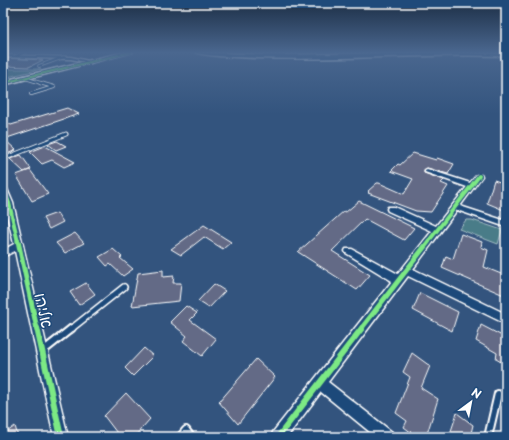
<svg xmlns="http://www.w3.org/2000/svg" width="509" height="440" viewBox="0 0 509 440" font-family="'Playpen Sans','Playpen Sans Hebrew',sans-serif">
  <style>
    .green { fill: #4a7c88; stroke: #a4bec4 }
    .building { fill: #636b86; stroke: #fff }
    .lines { fill: none; stroke-linecap: round; stroke-linejoin: round }
    .lane-far4-casing { stroke: #fff; stroke-width: 3.5 }
    .lane-far3-casing { stroke: #fff; stroke-width: 4 }
    .lane-far2-casing { stroke: #fff; stroke-width: 5 }
    .lane-far1-casing { stroke: #fff; stroke-width: 8 }
    .lane-casing { stroke: #fff; stroke-width: 10 }
    .street-casing { stroke: #fff; stroke-width: 3 }
    .secondary-casing { stroke: #fff; stroke-width: 3 }
    .lane-far4 { stroke: #1f4a7a; stroke-width: 2 }
    .lane-far3 { stroke: #1f4a7a; stroke-width: 2.5 }
    .lane-far2 { stroke: #1f4a7a; stroke-width: 3 }
    .lane-far1 { stroke: #1f4a7a; stroke-width: 5 }
    .lane { stroke: #1f4a7a; stroke-width: 6 }
    .street { fill: #1f4a7a; fill-rule: evenodd }
    .secondary { fill: #1f4a7a; fill-rule: evenodd }
    .cycleway-far3-casing { stroke: #1f4a7a; stroke-width: 3 }
    .cycleway-far2-casing { stroke: #1f4a7a; stroke-width: 6 }
    .cycleway-far1-casing { stroke: #1f4a7a; stroke-width: 8 }
    .cycleway-casing { stroke: #1f4a7a; stroke-width: 9 }
    .cycleway-far3 { stroke: #7ce984; stroke-width: 2 }
    .cycleway-far2 { stroke: #7ce984; stroke-width: 4 }
    .cycleway-far1 { stroke: #7ce984; stroke-width: 5 }
    .cycleway { stroke: #7ce984; stroke-width: 6 }
    .labels { text-anchor: middle; dominant-baseline: central; stroke-width: 3; stroke-linejoin: round; paint-order: stroke }
    .near-street-label { font-size: 16px; fill: #fff; stroke: #1f4a7a }
  </style>
  <rect width="100%" height="100%" fill="#33547e"/>
  <filter id="ink" filterUnits="userSpaceOnUse"><feTurbulence type="fractalNoise" baseFrequency=".025" numOctaves="2"/><feDisplacementMap in="SourceGraphic" scale="8" xChannelSelector="R" yChannelSelector="G"/><feConvolveMatrix kernelMatrix="1 2 1 2 8 2 1 2 1" color-interpolation-filters="sRGB"/></filter>
  <g filter="url(#ink)">
    <!-- green -->
    <g class="green">
      <polygon points="3,69 41,69 3,78"/>
      <polygon points="466,220 472,220 502,230 498,244 459,229"/>
    </g>
    <!-- building -->
    <g class="building">
      <polygon points="3,58 43,60 29,67 3,66"/>
      <polygon points="67,108 79,114 4,139 16,150 5,155 3,153 3,120 11,125"/>
      <polygon points="57,141 66,146 56,150 48,144"/>
      <polygon points="45,146 75,162 64,167 52,160 42,164 30,152"/>
      <polygon points="413,153 436,160 437,158 454,164 448,174 427,168 424,170 424,173 444,180 441,183 448,186 431,212 416,211 368,193 369,192 368,191 377,183 379,183 404,194 413,179 391,171 398,164 400,165"/>
      <polygon points="21,155 31,169 24,172 10,159"/>
      <polygon points="30,170 48,194 32,201 16,175"/>
      <polygon points="494,180 506,184 506,211 487,203"/>
      <polygon points="359,201 414,228 404,240 365,219 332,251 370,275 357,290 298,252 344,211 346,212"/>
      <polygon points="57,213 63,222 49,229 43,218"/>
      <polygon points="204,225 231,242 223,249 204,237 181,255 171,249"/>
      <polygon points="75,233 84,243 65,253 56,243"/>
      <polygon points="461,234 482,242 481,247 488,250 484,267 506,276 506,296 442,268 446,256 453,259"/>
      <polygon points="113,249 122,257 120,258 133,269 123,276 110,264 107,266 99,257"/>
      <polygon points="163,270 163,277 174,276 173,283 181,283 179,301 132,306 138,273"/>
      <polygon points="86,283 95,294 79,305 70,292"/>
      <polygon points="214,284 225,291 209,308 198,301"/>
      <polygon points="420,293 458,312 452,331 413,310"/>
      <polygon points="186,306 197,313 190,320 216,339 202,356 183,341 187,336 170,322"/>
      <polygon points="481,325 506,338 506,365 496,359 497,353 476,341"/>
      <polygon points="144,348 153,356 133,376 125,368"/>
      <polygon points="412,353 430,366 421,388 438,399 426,437 417,437 404,427 407,421 396,413 410,377 403,372"/>
      <polygon points="256,359 275,377 238,424 219,402"/>
      <polygon points="126,393 150,419 134,437 120,437 104,416"/>
      <polygon points="457,413 473,425 470,437 449,437"/>
      <polygon points="15,426 18,437 3,437 3,435"/>
    </g>
    <g class="lines">
      <!-- lane-far4 casing -->
      <g class="lane-far4-casing">
        <g id="lane-far4">
          <polyline points="3,55 11,52"/>
          <polyline points="16,56 25,52"/>
          <polyline points="39,66 64,57"/>
          <polyline points="25,78 44,84"/>
        </g>
      </g>
      <!-- lane-far3 casing -->
      <g class="lane-far3-casing">
        <polyline id="lane-far3" points="31,94 54,87 40,83"/>
      </g>
      <!-- lane-far2 casing -->
      <g class="lane-far2-casing">
        <polyline id="lane-far2" points="3,159 66,134"/>
      </g>
      <!-- lane-far1 casing -->
      <g class="lane-far1-casing">
        <polyline id="lane-far1" points="71,329 124,287"/>
      </g>
      <!-- lane casing -->
      <g class="lane-casing">
        <g id="lane">
          <polyline points="43,351 72,328"/>
          <polyline points="180,437 186,430 191,437"/>
          <polyline points="488,437 498,394"/>
        </g>
      </g>
      <!-- street casing -->
      <g class="street-casing">
        <g id="street">
          <polygon points="3,55 71,57 93,62 91,63 71,59 3,57"/>
          <polygon points="427,169 470,183 477,175 481,175 482,176 460,206 506,221 506,227 457,210 413,269 506,314 506,324 408,276 328,382 392,432 394,437 376,437 321,392 287,437 271,437 273,432 392,281 346,253 345,251 346,249 352,249 398,274 432,231 388,211 387,209 388,207 394,207 436,226 467,187 425,172 425,170"/>
          <polygon points="3,187 7,189 13,203 68,437 54,437 15,251 3,257 3,250 14,244 3,198"/>
        </g>
      </g>
      <!-- secondary casing -->
      <g class="secondary-casing">
        <g id="secondary">
          <polygon points="124,52 133,52 3,85 3,81"/>
          <path d="M 195,52 L 274,55 L 425,52 L 506,54 L 506,56 C 423,53 341,61 259,58 C 244,57 207,57 195,52 Z"/>
        </g>
      </g>
      <!-- lane-far4 -->
      <use href="#lane-far4" class="lane-far4"/>
      <!-- lane-far3 -->
      <use href="#lane-far3" class="lane-far3"/>
      <!-- lane-far2 -->
      <use href="#lane-far2" class="lane-far2"/>
      <!-- lane-far1 -->
      <use href="#lane-far1" class="lane-far1"/>
      <!-- lane -->
      <use href="#lane" class="lane"/>
      <!-- street -->
      <use href="#street" class="street"/>
      <!-- secondary -->
      <use href="#secondary" class="secondary"/>
      <!-- cycleway-far3 casing -->
      <g class="cycleway-far3-casing">
        <polyline id="cycleway-far3" points="3,83 131,52"/>
      </g>
      <!-- cycleway-far2 casing -->
      <g class="cycleway-far2-casing">
        <g id="cycleway-far2">
          <polyline points="3,189 9,203 18,242"/>
          <polyline points="428,242 479,176"/>
        </g>
      </g>
      <!-- cycleway-far1 casing -->
      <g class="cycleway-far1-casing">
        <g id="cycleway-far1">
          <polyline points="18,241 37,329"/>
          <polyline points="361,329 429,241"/>
        </g>
      </g>
      <!-- cycleway casing -->
      <g class="cycleway-casing">
        <g id="cycleway">
          <polyline points="37,328 61,437"/>
          <polyline points="278,437 362,328"/>
        </g>
      </g>
      <!-- cycleway-far3 -->
      <use href="#cycleway-far3" class="cycleway-far3"/>
      <!-- cycleway-far2 -->
      <use href="#cycleway-far2" class="cycleway-far2"/>
      <!-- cycleway-far1 -->
      <use href="#cycleway-far1" class="cycleway-far1"/>
      <!-- cycleway -->
      <use href="#cycleway" class="cycleway"/>
    </g>
  </g>
  <!-- sky -->
  <linearGradient id="sky" x2="0" y2="1"><stop stop-color="#1c2e45"/><stop offset="0.46" stop-color="#4a678f"/><stop offset="1" stop-color="#4a678f" stop-opacity="0"/></linearGradient>
  <rect width="509" height="114" fill="url(#sky)"/>
  <g class="labels">
    <!-- near-street labels -->
    <g class="near-street-label">
      <text transform="translate(45 310) rotate(77)">אליהו</text>
    </g>
  </g>
  <!-- margin -->
  <rect width="509" height="440" fill="none" stroke="#1f4a7a" stroke-width="16"/>
  <rect x="8" y="8" width="493" height="424" fill="none" stroke="#fff" stroke-width="1.5" filter="url(#ink)"/>
  <!-- north arrow -->
  <g transform="translate(471 402) rotate(32)" stroke="#1f4a7a" stroke-width="3" paint-order="stroke">
  <path d="M0-3L7 15L0 10L-7 15Z" fill="#ffffff"/>
  <text y="-6" font-size="11" font-weight="bold" text-anchor="middle" fill="#ffffff">N</text>
  </g>
</svg>
